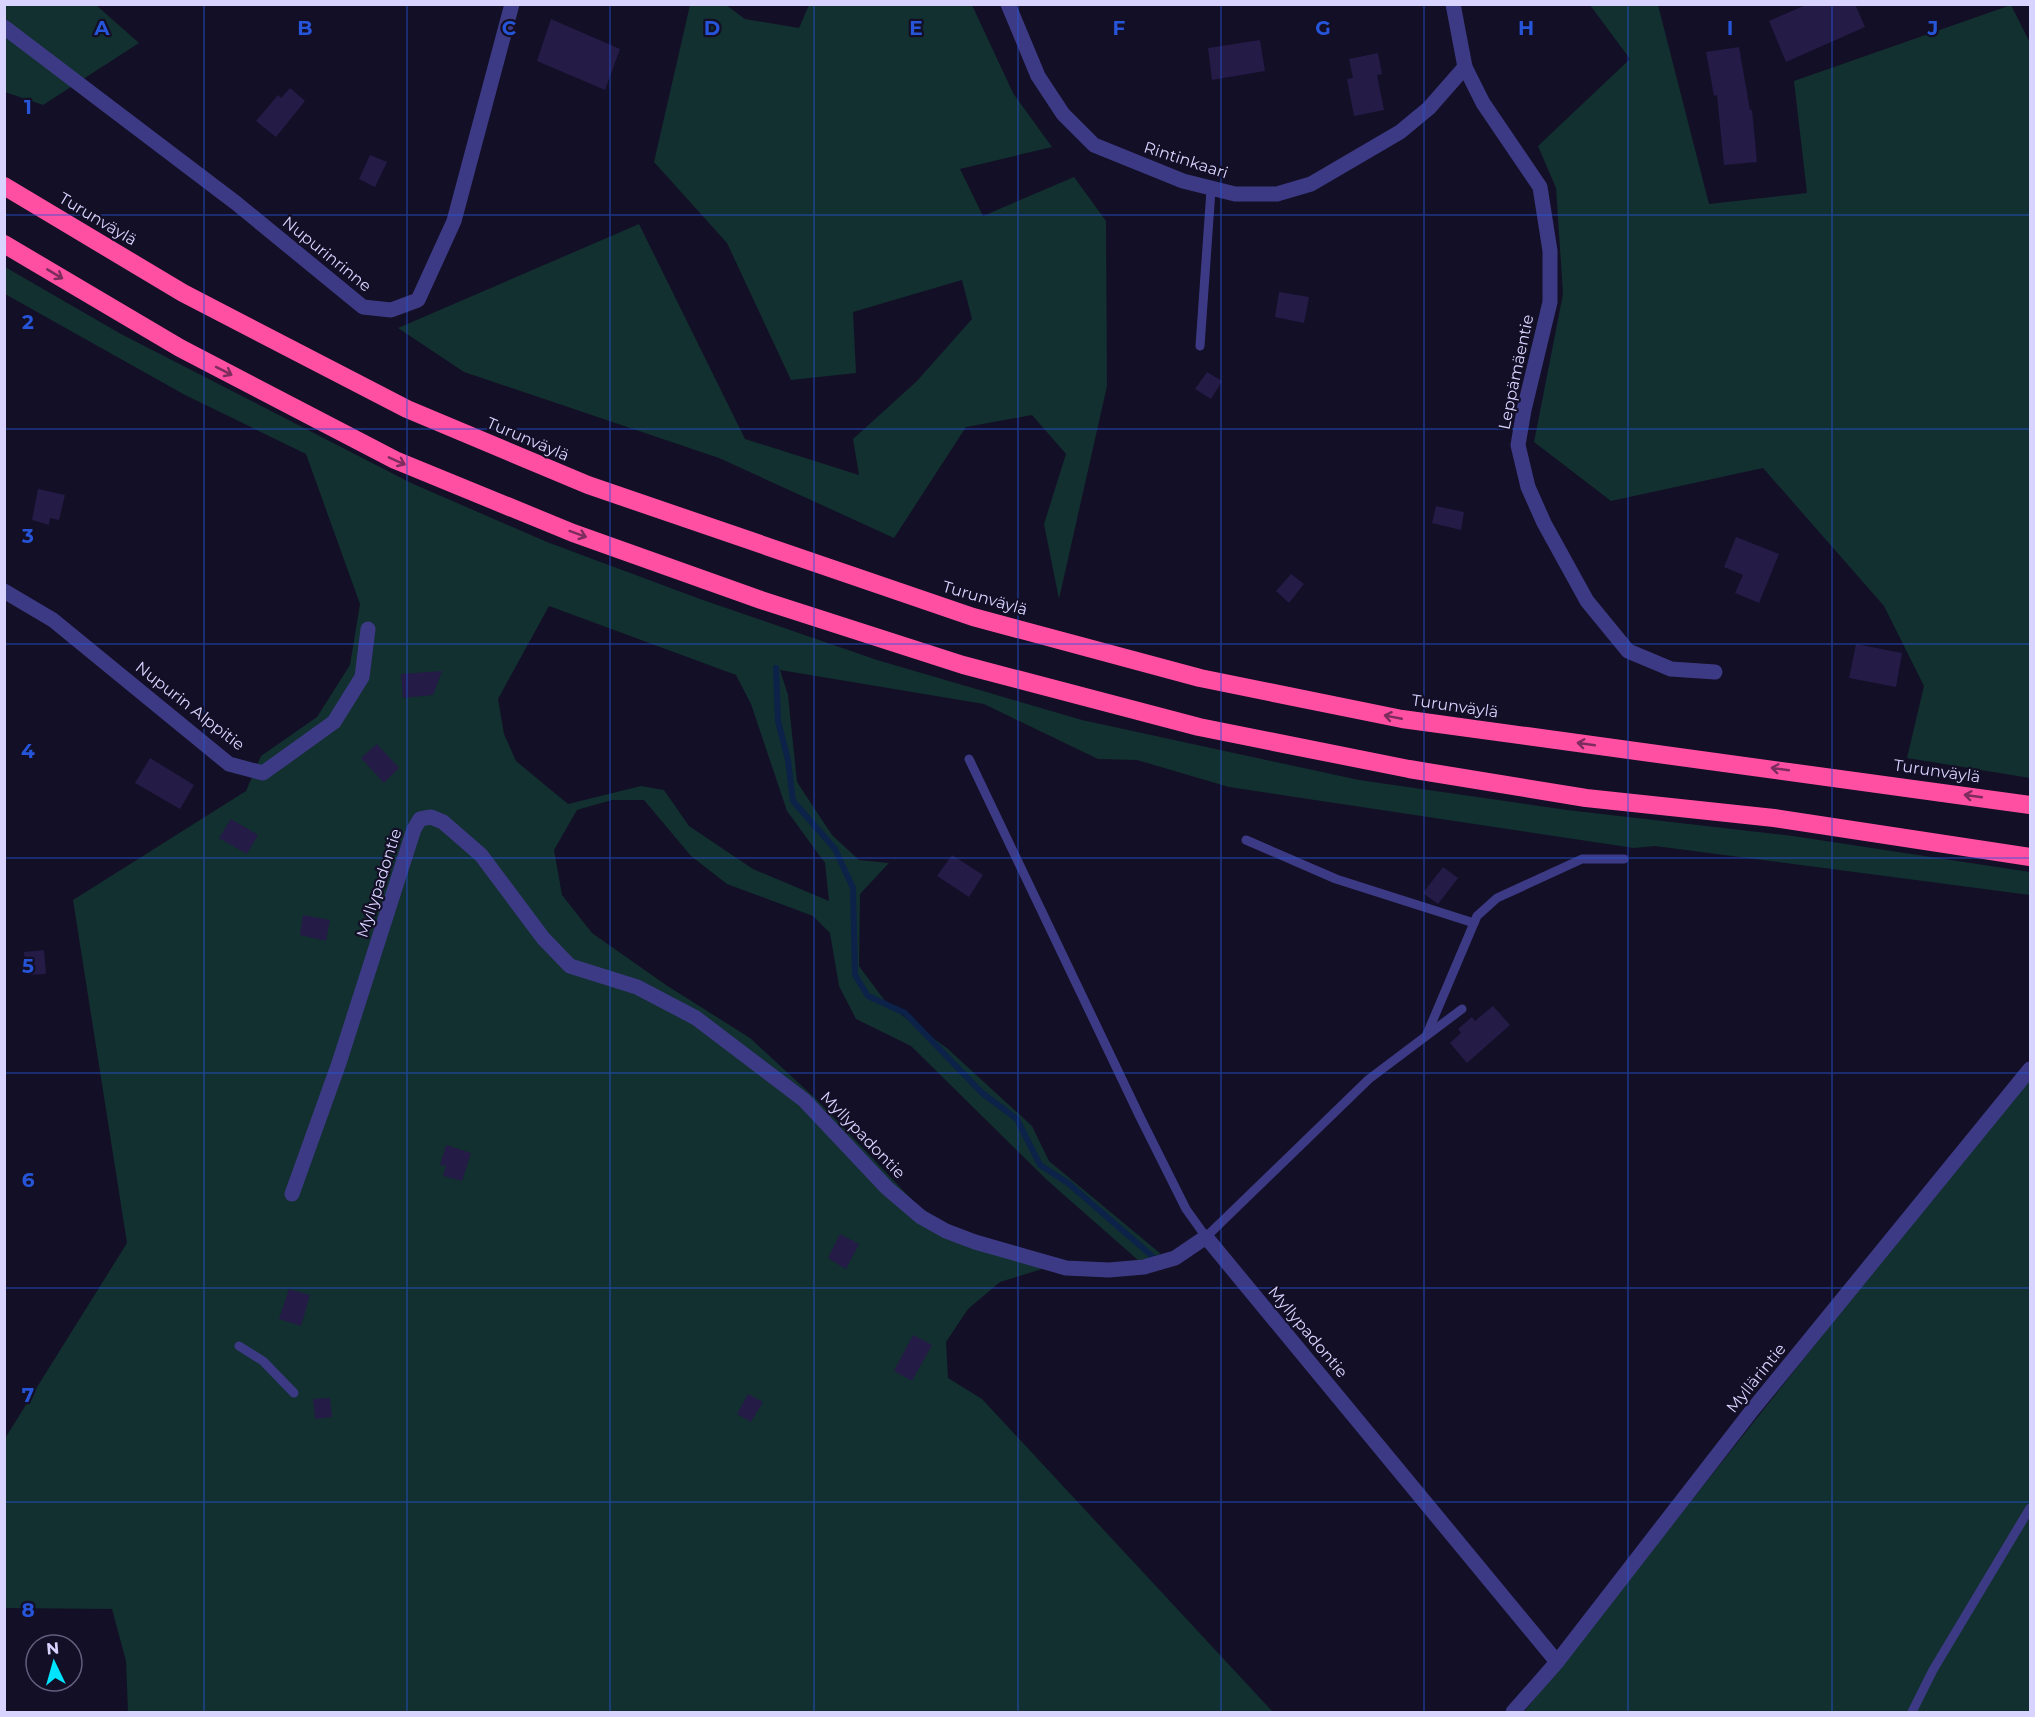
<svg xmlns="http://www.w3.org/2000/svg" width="2035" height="1717" viewBox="0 0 2035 1717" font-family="Montserrat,sans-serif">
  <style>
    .green { fill: #12302f; fill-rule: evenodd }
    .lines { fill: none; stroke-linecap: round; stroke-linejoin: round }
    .stream { stroke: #0c2248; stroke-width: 6 }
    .building { fill: #241b47 }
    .lane { stroke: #3d3a85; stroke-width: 9 }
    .street { stroke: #3d3a85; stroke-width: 15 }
    .highway { stroke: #ff4fa3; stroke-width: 18 }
    .oneway { stroke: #7d2c5e }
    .grid { fill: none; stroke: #2655da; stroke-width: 1.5; stroke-opacity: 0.55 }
    .labels { text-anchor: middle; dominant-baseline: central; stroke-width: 4.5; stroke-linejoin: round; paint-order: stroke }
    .street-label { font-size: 16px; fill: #d9d4ff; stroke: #130f26 }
    .grid-label { font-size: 20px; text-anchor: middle; font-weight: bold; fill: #2655da; stroke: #130f26; stroke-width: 4.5; stroke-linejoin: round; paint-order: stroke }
  </style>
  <rect width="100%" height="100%" fill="#130f26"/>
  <!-- green -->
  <g class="green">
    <polygon points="5,5 96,5 139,43 43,105 5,92"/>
    <polygon points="690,5 726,5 745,19 799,28 809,5 972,5 1013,93 1052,147 960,169 983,216 1074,177 1106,221 1107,386 1059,599 1044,524 1066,454 1032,415 966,427 894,538 719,458 464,372 398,328 639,224 745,439 859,475 853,439 917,381 972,319 962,280 853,312 856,373 791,380 727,243 654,162"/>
    <polygon points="1590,5 1658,5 1709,204 1807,193 1794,81 2011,5 2030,43 2030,778 1907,758 1924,686 1884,606 1763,468 1611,501 1534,442 1563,294 1556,188 1538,146 1630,59"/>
    <path d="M 5,267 L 121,334 L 411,483 L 547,542 L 700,599 L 877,660 L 1082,720 L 1359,780 L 1567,810 L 1793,836 L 2030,872 L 2030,895 L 1655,846 L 1634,848 L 1229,787 L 1137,760 L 1098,759 L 984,704 L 780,670 L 788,695 L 797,782 L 832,835 L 859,860 L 889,863 L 860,894 L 859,966 L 888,1005 L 948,1049 L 1032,1126 L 1049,1161 L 1161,1254 L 1139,1261 L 1047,1180 L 911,1046 L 856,1019 L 839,986 L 830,933 L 813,916 L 727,884 L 691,856 L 644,800 L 612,800 L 577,810 L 554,850 L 562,895 L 592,933 L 666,985 L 750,1038 L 817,1100 L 918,1206 L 955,1230 L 1042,1269 L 1000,1282 L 968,1309 L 946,1342 L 948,1378 L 982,1399 L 1273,1712 L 128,1712 L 126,1661 L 112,1609 L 5,1608 L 4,1440 L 127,1243 L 73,900 L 246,791 L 261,756 L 317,717 L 350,665 L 360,604 L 306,454 L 185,395 L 5,294 ZM 549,606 L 736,675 L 751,704 L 787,811 L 825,863 L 829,901 L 753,869 L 689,826 L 664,790 L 641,786 L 568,804 L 516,761 L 504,734 L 498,699 Z"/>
    <polygon points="2030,1079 2030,1712 1524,1712 1874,1270"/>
  </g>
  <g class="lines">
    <!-- stream -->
    <polyline class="stream" points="776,668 778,721 788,760 793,801 835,849 853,888 855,975 868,996 905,1013 982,1093 1017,1119 1040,1165 1068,1183 1152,1256"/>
  </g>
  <!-- building -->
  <g class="building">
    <polygon points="1808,4 1855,4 1865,27 1786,62 1769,21"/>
    <polygon points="551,19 620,49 605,90 537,61"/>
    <polygon points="1260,40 1265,71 1212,80 1208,48"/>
    <polygon points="1739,47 1750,110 1752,110 1757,162 1724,165 1717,95 1714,96 1706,52"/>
    <polygon points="1378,53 1382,74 1377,75 1384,110 1354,116 1347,79 1353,78 1349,59"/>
    <polygon points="290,88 305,101 276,137 256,121 278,95 281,98"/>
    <polygon points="370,155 387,162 375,187 359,179"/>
    <polygon points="1279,292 1309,297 1304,323 1275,317"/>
    <polygon points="1207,372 1222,381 1211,399 1195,389"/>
    <polygon points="38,489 65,495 59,520 50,518 49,525 32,520"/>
    <polygon points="1436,506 1464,512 1461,530 1432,523"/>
    <polygon points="1736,537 1779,554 1759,603 1735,593 1743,575 1724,567"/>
    <polygon points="1291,574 1304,584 1289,603 1276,591"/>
    <polygon points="1856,644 1902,653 1896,687 1849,678"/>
    <polygon points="442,671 433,695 403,698 401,674"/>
    <polygon points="377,744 399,768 384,783 361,758"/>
    <polygon points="150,758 194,785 180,809 135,783"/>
    <polygon points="231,819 258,835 247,854 219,838"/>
    <polygon points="952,855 983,875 969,897 937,876"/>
    <polygon points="1443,867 1458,878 1438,904 1423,893"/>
    <polygon points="303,915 330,920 326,941 300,935"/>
    <polygon points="44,950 46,974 26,975 24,952"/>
    <polygon points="1493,1006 1510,1025 1467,1063 1450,1043 1461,1033 1458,1029 1472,1017 1475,1021"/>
    <polygon points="446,1145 471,1153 462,1181 443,1176 446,1166 440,1165"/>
    <polygon points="840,1234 859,1244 846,1269 828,1258"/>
    <polygon points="289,1289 310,1295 301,1326 279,1319"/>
    <polygon points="913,1335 932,1345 912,1381 894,1371"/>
    <polygon points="748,1394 763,1402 751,1422 737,1414"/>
    <polygon points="330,1398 332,1417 315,1419 313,1399"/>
  </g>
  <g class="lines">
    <!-- lane -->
    <g class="lane">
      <polyline points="1200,346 1211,190"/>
      <polyline points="969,759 1140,1117 1186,1209 1206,1237 1369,1079 1462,1009"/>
      <polyline points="1246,840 1336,879 1474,923"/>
      <polyline points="1427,1034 1477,916 1497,898 1582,859 1624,859"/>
      <polyline points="239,1346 263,1361 294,1393"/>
      <polyline points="1912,1712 1933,1670 2030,1508"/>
    </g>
    <!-- street -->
    <g class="street">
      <polyline points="1008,4 1038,76 1063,114 1094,145 1183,181 1235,194 1277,194 1311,184 1400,132 1429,108 1465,67"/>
      <polyline points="1453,4 1465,67 1483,103 1540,187 1550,251 1550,302 1524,410 1518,445 1528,487 1544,523 1587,601 1628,651 1671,669 1715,672"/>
      <polyline points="4,27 236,203 363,307 391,310 418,300 454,221 512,4"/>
      <polyline points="4,591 53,620 229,764 263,773 334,722 362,677 368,629"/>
      <polyline points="292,1194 339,1063 414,829 420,819 431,817 443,822 481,855 543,938 570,966 637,987 696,1018 804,1100 887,1188 921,1217 946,1231 975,1242 1066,1268 1109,1270 1144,1267 1175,1258 1206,1237 1557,1662"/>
      <polyline points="1513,1712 1557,1662 1753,1409 2030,1069"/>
    </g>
    <!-- highway -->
    <g class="highway">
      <polyline points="4,186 183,293 407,409 588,485 973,617 1200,678 1402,719 2030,805"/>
      <polyline points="4,244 180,348 395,460 573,533 761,600 963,665 1199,727 1409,769 1586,798 1774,818 2030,857"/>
    </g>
  </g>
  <!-- one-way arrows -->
  <defs><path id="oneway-shaft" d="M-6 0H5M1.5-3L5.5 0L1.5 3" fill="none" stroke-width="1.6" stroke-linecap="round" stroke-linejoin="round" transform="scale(1.5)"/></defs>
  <g class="oneway">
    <use href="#oneway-shaft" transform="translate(55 274) rotate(31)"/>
    <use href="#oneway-shaft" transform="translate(224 371) rotate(27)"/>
    <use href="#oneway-shaft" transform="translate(397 461) rotate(24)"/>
    <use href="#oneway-shaft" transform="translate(578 534) rotate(20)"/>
    <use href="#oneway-shaft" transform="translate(1393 717) rotate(-169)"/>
    <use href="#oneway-shaft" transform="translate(1586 744) rotate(-172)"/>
    <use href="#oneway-shaft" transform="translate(1780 769) rotate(-172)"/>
    <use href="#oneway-shaft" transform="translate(1973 796) rotate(-172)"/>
  </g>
  <!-- grid -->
  <path class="grid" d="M 204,4 L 204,1712M 407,4 L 407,1712M 610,4 L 610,1712M 814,4 L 814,1712M 1018,4 L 1018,1712M 1221,4 L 1221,1712M 1424,4 L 1424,1712M 1628,4 L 1628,1712M 1832,4 L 1832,1712M 4,215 L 2030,215M 4,429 L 2030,429M 4,644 L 2030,644M 4,858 L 2030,858M 4,1073 L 2030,1073M 4,1288 L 2030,1288M 4,1502 L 2030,1502"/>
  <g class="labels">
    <!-- street labels -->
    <g class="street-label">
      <text transform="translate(1186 160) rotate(18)">Rintinkaari</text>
      <text transform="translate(98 219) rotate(31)">Turunväylä</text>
      <text transform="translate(327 254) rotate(39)">Nupurinrinne</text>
      <text transform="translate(1516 372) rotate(-78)">Leppämäentie</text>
      <text transform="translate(528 439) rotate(23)">Turunväylä</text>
      <text transform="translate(985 598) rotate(16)">Turunväylä</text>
      <text transform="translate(190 706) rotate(38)">Nupurin Alppitie</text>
      <text transform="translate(1455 706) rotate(8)">Turunväylä</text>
      <text transform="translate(1937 771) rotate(8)">Turunväylä</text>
      <text transform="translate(379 883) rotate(-72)">Myllypadontie</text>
      <text transform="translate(863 1135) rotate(46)">Myllypadontie</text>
      <text transform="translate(1308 1332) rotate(50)">Myllypadontie</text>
      <text transform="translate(1756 1378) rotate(-51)">Myllärintie</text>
    </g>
  </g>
  <g class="grid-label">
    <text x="102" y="35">A</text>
    <text x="305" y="35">B</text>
    <text x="509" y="35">C</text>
    <text x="712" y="35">D</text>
    <text x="916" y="35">E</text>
    <text x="1119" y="35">F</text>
    <text x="1323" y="35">G</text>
    <text x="1526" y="35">H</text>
    <text x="1730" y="35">I</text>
    <text x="1933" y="35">J</text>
    <text x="28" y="114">1</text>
    <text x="28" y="329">2</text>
    <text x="28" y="543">3</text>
    <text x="28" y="758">4</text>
    <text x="28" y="973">5</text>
    <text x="28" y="1187">6</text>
    <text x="28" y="1402">7</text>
    <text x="28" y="1617">8</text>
  </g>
  <!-- border -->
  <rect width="2035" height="1717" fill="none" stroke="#d9d4ff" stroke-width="12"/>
  <!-- north arrow -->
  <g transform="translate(54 1663) rotate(355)"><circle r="28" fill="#130f26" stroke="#625e7d" stroke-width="1.5"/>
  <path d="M0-4.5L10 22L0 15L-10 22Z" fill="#00e5ff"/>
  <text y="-9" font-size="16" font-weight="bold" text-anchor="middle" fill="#d9d4ff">N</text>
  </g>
</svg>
